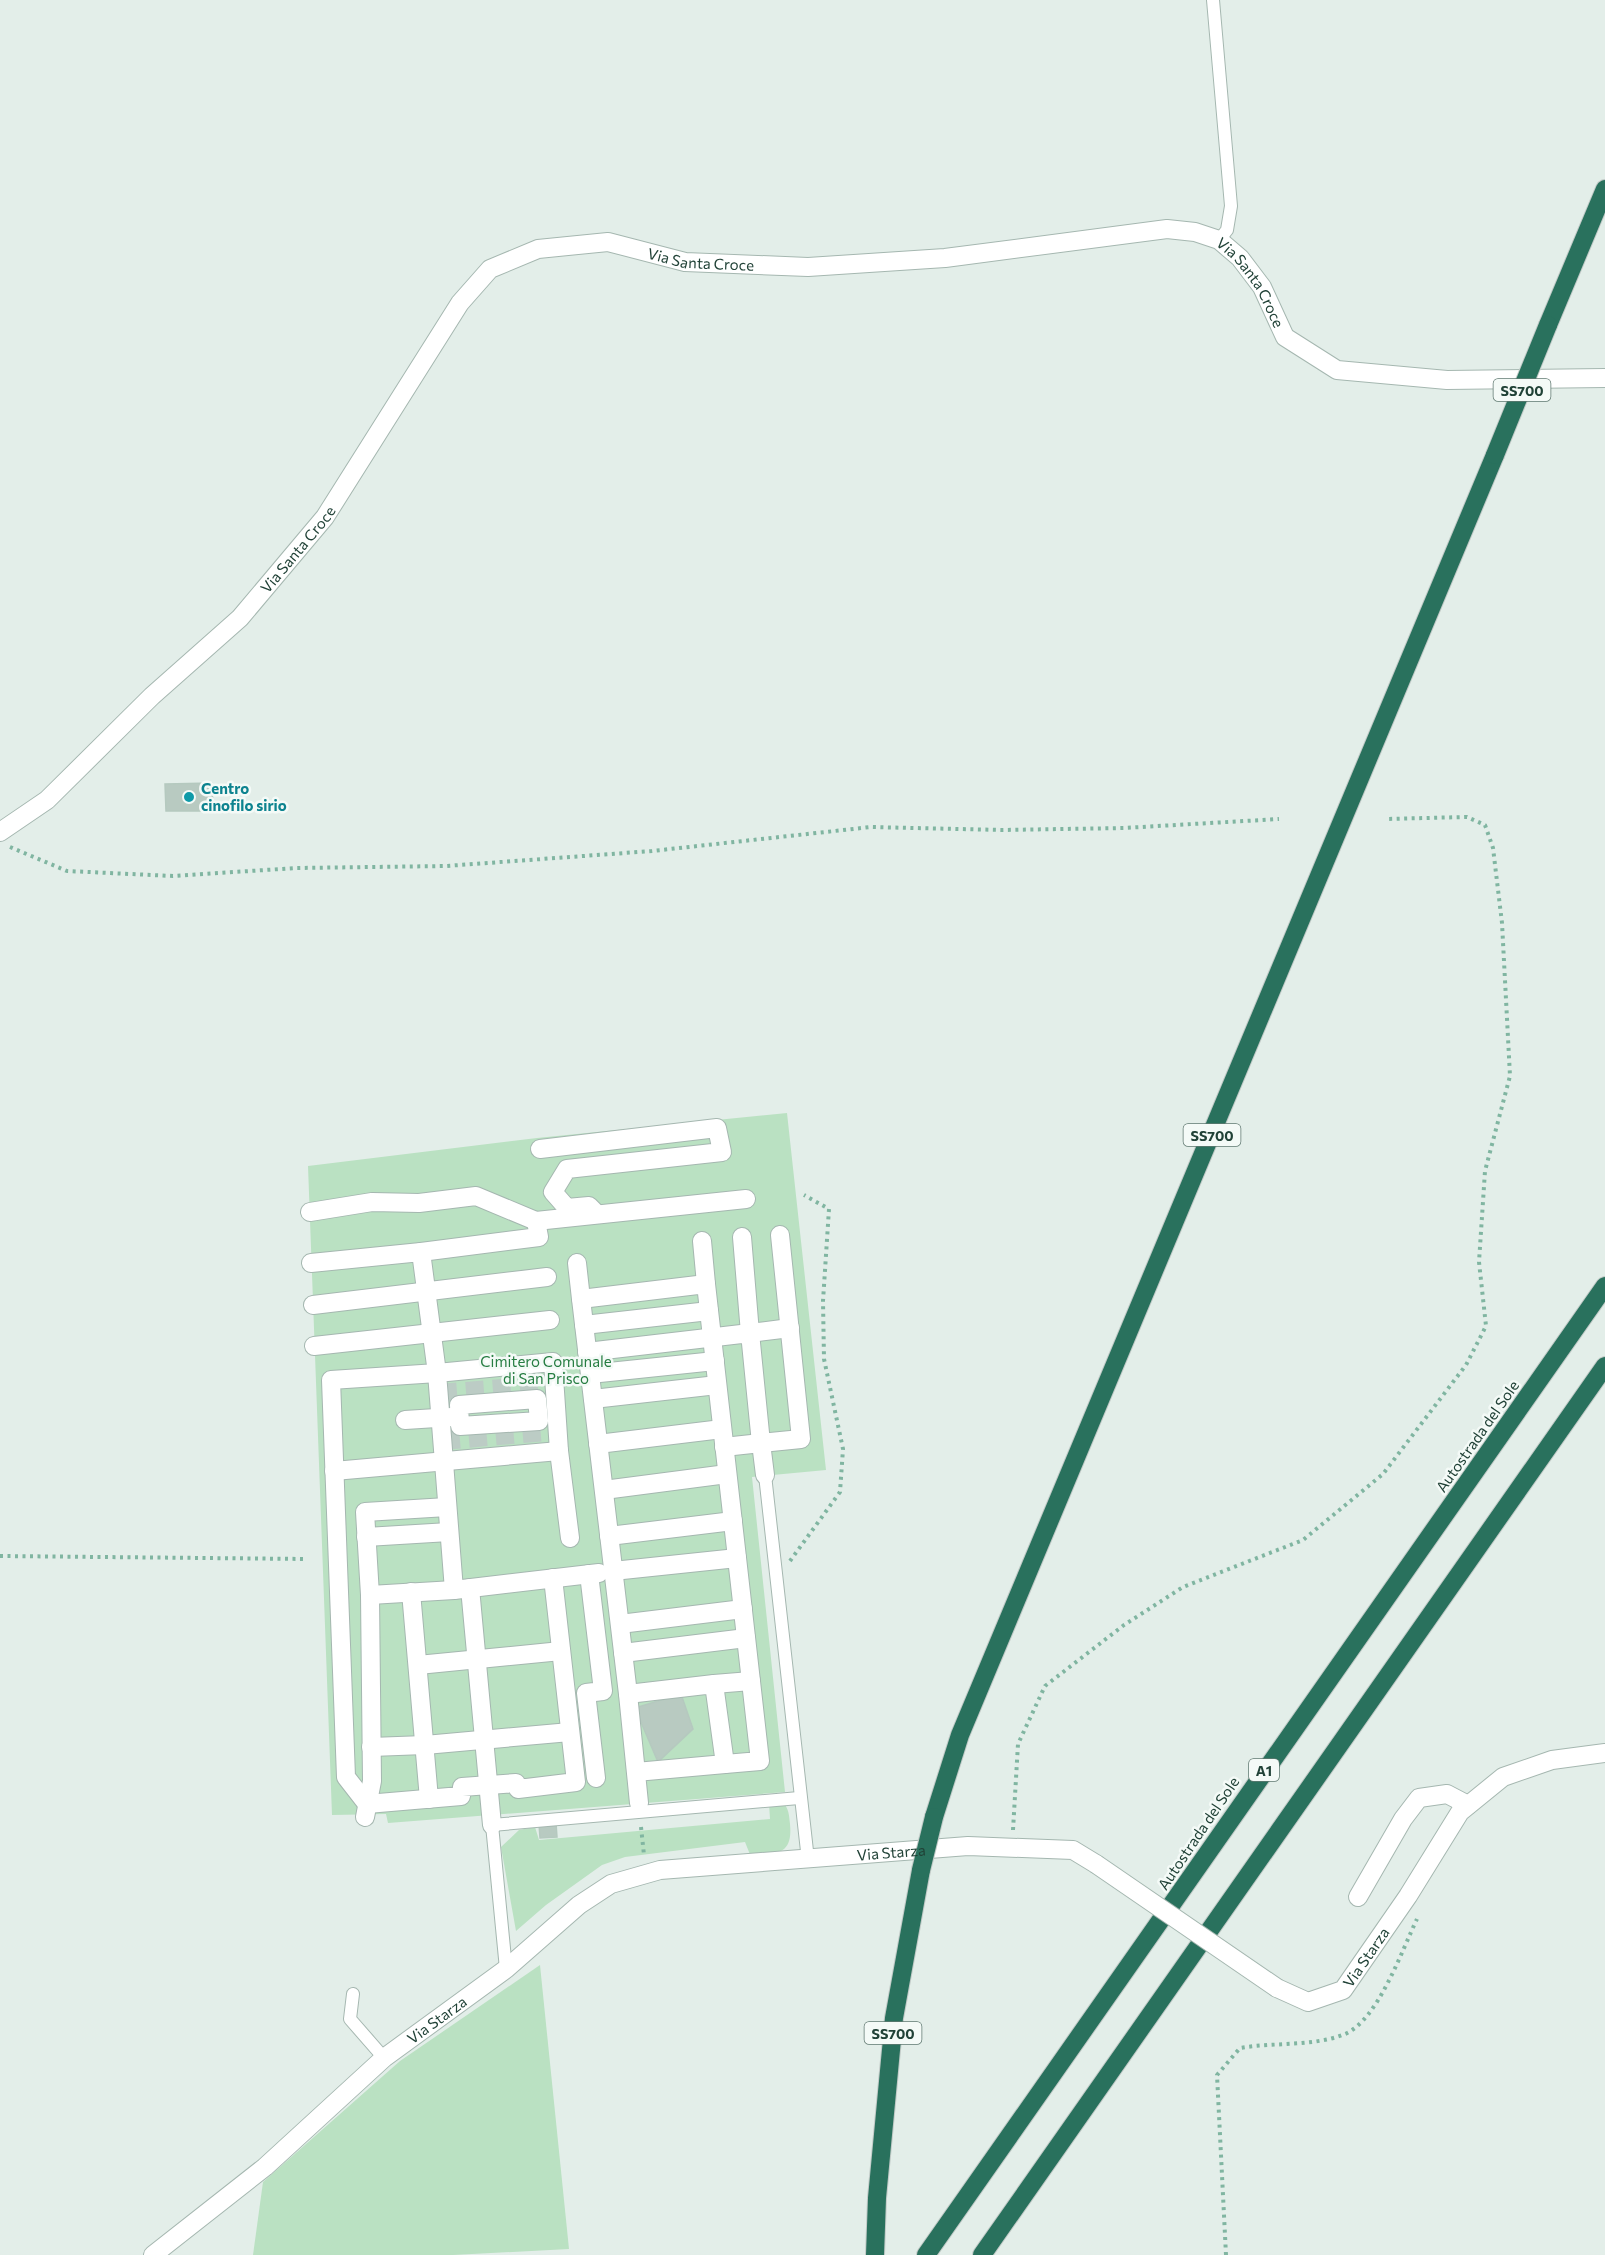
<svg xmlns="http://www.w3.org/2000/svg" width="1605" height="2255" viewBox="0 0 1605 2255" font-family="Commissioner,sans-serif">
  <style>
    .green { fill: #bae1c2 }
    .building { fill: #b8cac1; stroke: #b5c9bf; stroke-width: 1.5 }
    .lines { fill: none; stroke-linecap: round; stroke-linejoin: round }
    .street-tunnel { stroke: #bcccc5; stroke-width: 18; stroke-dasharray: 18 9; stroke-linecap: butt }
    .lane-casing { stroke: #a5b7b0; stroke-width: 14 }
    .street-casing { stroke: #a5b7b0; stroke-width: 20 }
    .highway-casing { stroke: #c1cac7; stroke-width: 20 }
    .path { stroke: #80b5a1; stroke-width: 4; stroke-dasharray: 3 4.5; stroke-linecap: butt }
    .lane { stroke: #fff; stroke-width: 12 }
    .street { stroke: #fff; stroke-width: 18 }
    .highway { stroke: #29715d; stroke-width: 18 }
    .street-bridge-casing { stroke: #a5b7b0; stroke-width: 20; stroke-linecap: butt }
    .highway-bridge-casing { stroke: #c1cac7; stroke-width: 20; stroke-linecap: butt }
    .street-bridge { stroke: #fff; stroke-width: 18 }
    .highway-bridge { stroke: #29715d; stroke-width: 18 }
    .culture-dot { fill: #0f9aa8; stroke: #f4faf7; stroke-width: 2 }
    .labels { text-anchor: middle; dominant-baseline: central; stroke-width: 5; stroke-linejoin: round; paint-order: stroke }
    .shield { fill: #f4faf7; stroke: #607971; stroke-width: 1.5 }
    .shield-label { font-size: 14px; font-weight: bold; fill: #214237 }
    .street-label { font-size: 15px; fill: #214237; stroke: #f4faf7 }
    .culture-label { font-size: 15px; font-weight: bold; fill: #0d838f; stroke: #f4faf7; text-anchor: start }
    .park-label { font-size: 15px; fill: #267d42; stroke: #f4faf7 }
  </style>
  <rect width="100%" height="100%" fill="#e3eee9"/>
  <!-- green -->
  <g class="green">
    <polygon points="787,1113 826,1470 752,1477 785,1792 388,1823 386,1814 332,1815 308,1166 537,1138"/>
    <path d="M 783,1802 C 789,1809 789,1815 790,1824 C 793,1856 776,1853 751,1857 L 745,1842 L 625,1857 L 602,1865 L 546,1905 L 516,1931 L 501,1847 L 519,1830 L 535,1827 L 539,1840 L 770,1819 L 769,1803 Z"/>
    <polygon points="540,1965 569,2249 453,2255 253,2255 263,2182 400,2061"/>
  </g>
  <!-- building -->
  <g class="building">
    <polygon points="212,783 213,811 166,811 165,784"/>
    <polygon points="681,1694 693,1729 658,1762 635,1708"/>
    <polygon points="556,1823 557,1837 540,1838 539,1824"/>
  </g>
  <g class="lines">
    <!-- street-tunnel -->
    <g class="street-tunnel">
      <polyline points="439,1393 554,1384"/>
      <polyline points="442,1441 558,1431"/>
    </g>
    <!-- lane casing -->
    <g class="lane-casing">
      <g id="lane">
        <polyline points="1213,0 1231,206 1227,230 1219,240"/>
        <polyline points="765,1475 808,1860"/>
        <polyline points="506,1969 492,1825 799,1798"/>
        <polyline points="353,1994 350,2019 384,2058"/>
      </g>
    </g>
    <!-- street casing -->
    <g class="street-casing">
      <g id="street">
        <path id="s1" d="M 0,832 L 47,800 L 152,696 L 240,618 L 325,517 L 460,303 L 490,269 L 538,249 L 608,242 L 685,262 L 808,267 L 945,258 L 1167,229 L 1195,232 L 1219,240 L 1240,258 L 1262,287 L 1285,337 L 1337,370 L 1447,380 L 1605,378"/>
        <polyline points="540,1149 717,1128 722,1152 567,1169 553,1192 567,1208 589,1206 597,1214"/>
        <polyline points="310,1212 372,1202 419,1203 476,1196 536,1221"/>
        <polyline points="742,1237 750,1333 790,1328"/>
        <polyline points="702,1241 706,1284"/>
        <polyline points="421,1252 539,1237 536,1221 746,1199"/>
        <polyline points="311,1263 421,1252 437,1373 331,1380 346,1777 367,1804 461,1796 462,1787 516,1783 518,1789 576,1782 553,1578"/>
        <polyline points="577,1263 581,1299"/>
        <polyline points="313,1305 547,1277"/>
        <polyline points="584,1325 709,1311"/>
        <polyline points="314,1346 550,1320"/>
        <polyline points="587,1352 750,1333 761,1443 801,1439 780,1235"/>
        <polyline points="590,1374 715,1361"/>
        <polygon points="537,1399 539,1421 460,1426 459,1405"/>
        <polyline points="593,1399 717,1385"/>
        <polyline points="405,1420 452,1417"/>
        <polyline points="598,1444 722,1429"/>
        <polyline points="724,1447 761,1443 765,1475"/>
        <polyline points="334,1471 559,1451"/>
        <polyline points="604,1490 727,1474"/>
        <polyline points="609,1536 733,1521"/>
        <polyline points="366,1537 449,1532"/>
        <polyline points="570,1538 559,1451 553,1362 437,1373 454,1590 599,1573"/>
        <polyline points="613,1571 737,1558"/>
        <polyline points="589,1574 603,1691 586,1693 596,1778"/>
        <polyline points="470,1588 492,1825"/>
        <polyline points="411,1592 429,1799"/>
        <polyline points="370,1595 365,1512 447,1507"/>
        <polyline points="620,1624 743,1609"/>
        <polyline points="623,1653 746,1638"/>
        <polyline points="418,1665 561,1651"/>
        <polyline points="714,1684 751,1681"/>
        <polyline points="628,1694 581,1299 706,1284 760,1761 725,1764"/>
        <polyline points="371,1747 425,1745 570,1732"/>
        <polyline points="636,1772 725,1764 714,1684 628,1694 639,1803"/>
        <polyline points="365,1817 372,1781 370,1595 454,1590"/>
        <polyline points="1358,1897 1403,1819 1419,1798 1447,1794 1468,1805"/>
        <path id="s2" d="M 1277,1988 L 1308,2002 L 1343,1990 L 1408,1896 L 1460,1812 L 1503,1777 L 1552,1760 L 1605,1753"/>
        <path id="s3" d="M 153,2255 L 265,2167 L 384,2058 L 506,1969 L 579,1905 L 611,1884 L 660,1870 L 968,1846 L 1073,1850 L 1096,1864"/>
      </g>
    </g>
    <!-- highway casing -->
    <g class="highway-casing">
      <g id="highway">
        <polyline points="1548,325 1605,189"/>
        <polyline points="934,1817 960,1735 1495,455"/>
        <polyline points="875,2255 877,2198 894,2018 921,1870"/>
        <polyline points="926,2255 1605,1286"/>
        <polyline points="982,2255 1605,1366"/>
      </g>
    </g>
    <!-- path -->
    <g class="path">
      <polyline points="10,847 67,871 173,876 296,868 446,866 652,851 871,827 1002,830 1124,828 1279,819"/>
      <polyline points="0,1556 307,1559"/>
      <polyline points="790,1561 840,1492 843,1449 824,1359 823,1301 829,1209 804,1195"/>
      <polyline points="641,1827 644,1855"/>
      <polyline points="1013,1830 1018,1744 1045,1686 1124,1625 1183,1587 1303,1540 1383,1474 1466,1365 1486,1326 1479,1262 1485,1171 1510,1076 1502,923 1493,848 1485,825 1467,817 1385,819"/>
      <path d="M 1226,2255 L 1217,2075 L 1240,2048 C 1274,2042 1313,2047 1345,2034 C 1378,2020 1402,1950 1417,1919"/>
    </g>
    <!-- lane -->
    <use href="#lane" class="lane"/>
    <!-- street -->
    <use href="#street" class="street"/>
    <!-- highway -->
    <use href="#highway" class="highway"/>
    <!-- street-bridge casing -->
    <g class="street-bridge-casing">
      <polyline id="street-bridge" points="1096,1864 1277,1988"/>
    </g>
    <!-- highway-bridge casing -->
    <g class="highway-bridge-casing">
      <g id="highway-bridge">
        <polyline points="1495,455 1548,325"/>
        <polyline points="921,1870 934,1817"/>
      </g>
    </g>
    <!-- street-bridge -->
    <use href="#street-bridge" class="street-bridge"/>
    <!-- highway-bridge -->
    <use href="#highway-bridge" class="highway-bridge"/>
  </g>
  <!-- markers -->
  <circle class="culture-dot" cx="189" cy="797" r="6"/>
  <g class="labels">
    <!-- shield labels -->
    <g class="shield">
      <rect x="1493.5" y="379" width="57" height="22" rx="4.5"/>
      <rect x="1183.5" y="1124" width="57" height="22" rx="4.5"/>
      <rect x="1249" y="1759" width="30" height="22" rx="4.5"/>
      <rect x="864.5" y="2022" width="57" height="22" rx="4.5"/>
    </g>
    <g class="shield-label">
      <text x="1522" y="390">SS700</text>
      <text x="1212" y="1135">SS700</text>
      <text x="1264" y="1770">A1</text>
      <text x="893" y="2033">SS700</text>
    </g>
    <!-- street labels -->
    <g class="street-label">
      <text stroke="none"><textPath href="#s1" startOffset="970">Via Santa Croce</textPath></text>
      <text stroke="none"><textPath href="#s1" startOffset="1546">Via Santa Croce</textPath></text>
      <text stroke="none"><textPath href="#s1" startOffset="412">Via Santa Croce</textPath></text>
      <text transform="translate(1477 1436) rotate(-55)">Autostrada del Sole</text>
      <text transform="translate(1198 1833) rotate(-56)">Autostrada del Sole</text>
      <text stroke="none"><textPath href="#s3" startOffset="873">Via Starza</textPath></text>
      <text stroke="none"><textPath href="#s2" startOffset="111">Via Starza</textPath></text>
      <text stroke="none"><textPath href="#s3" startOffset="369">Via Starza</textPath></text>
    </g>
    <!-- culture labels -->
    <g class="culture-label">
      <text x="201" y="788">Centro<tspan x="201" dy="17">cinofilo sirio</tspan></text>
    </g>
    <!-- park labels -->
    <g class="park-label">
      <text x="546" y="1361">Cimitero Comunale<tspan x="546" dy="17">di San Prisco</tspan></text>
    </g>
  </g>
</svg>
